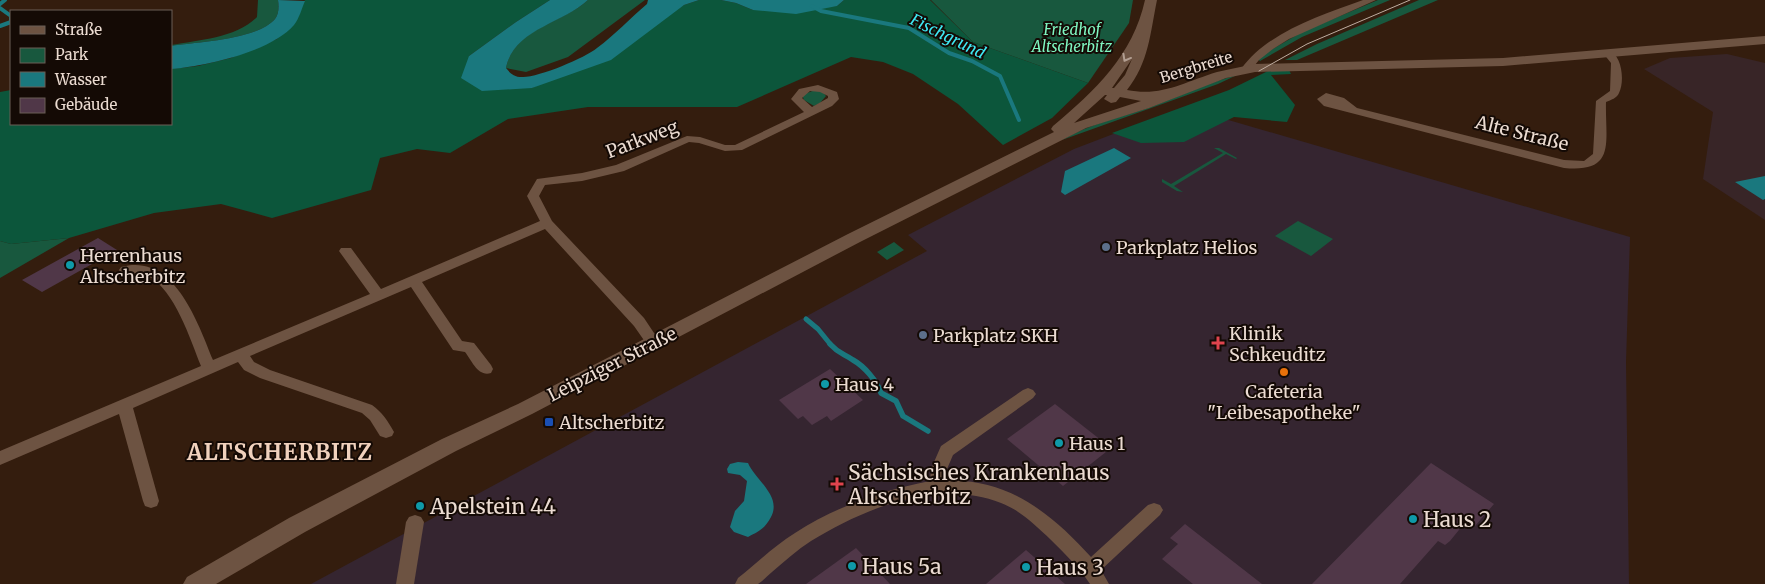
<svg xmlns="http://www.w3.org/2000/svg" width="1765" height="584" viewBox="0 0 1765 584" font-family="Merriweather,serif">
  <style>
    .commercial { fill: #382527 }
    .medical { fill: #352530 }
    .green { fill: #18583e }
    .forest { fill: #0c563b }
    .water { fill: #1a787e }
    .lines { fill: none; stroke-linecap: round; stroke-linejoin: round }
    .stream-far2 { stroke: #1a787e; stroke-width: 4 }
    .stream-far1 { stroke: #1a787e; stroke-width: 5 }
    .stream { stroke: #1a787e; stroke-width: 5.5 }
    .building { fill: #503748 }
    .minor { fill: #6d5342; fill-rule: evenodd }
    .tertiary { fill: #6d5342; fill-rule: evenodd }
    .tram { stroke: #beada1; stroke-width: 1 }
    .oneway { stroke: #b29e91 }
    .service-dot { fill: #5c6f8a; stroke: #140a05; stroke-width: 2 }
    .culture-dot { fill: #0f9aa8; stroke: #140a05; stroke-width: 2 }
    .health-dot { fill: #e0444e; stroke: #140a05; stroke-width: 2 }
    .food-dot { fill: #e8710a; stroke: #140a05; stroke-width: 2 }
    .transit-dot { fill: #1a4fb4; stroke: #140a05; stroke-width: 2 }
    .labels { text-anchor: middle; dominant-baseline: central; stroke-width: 4; stroke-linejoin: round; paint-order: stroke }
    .far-park-label { font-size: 15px; font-style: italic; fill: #7ff6c1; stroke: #140a05 }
    .far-street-label { font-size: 15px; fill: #ebdbd1; stroke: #140a05 }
    .far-water-label { font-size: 16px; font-style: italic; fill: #3fe8f3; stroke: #140a05 }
    .street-label { font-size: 18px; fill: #ebdbd1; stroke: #140a05 }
    .poi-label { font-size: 18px; fill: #ebdbd1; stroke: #140a05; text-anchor: start }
    .near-poi-label { font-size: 21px; fill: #ebdbd1; stroke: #140a05; text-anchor: start }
    .district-label { font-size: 22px; font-weight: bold; letter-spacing: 1px; fill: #f0d1bd; stroke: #140a05 }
  </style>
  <rect width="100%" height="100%" fill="#341d0e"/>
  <!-- commercial -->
  <polygon class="commercial" points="1727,54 1765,63 1765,220 1703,179 1713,112 1644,69 1670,58"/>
  <!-- medical -->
  <polygon class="medical" points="1184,107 1630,237 1626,362 1629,584 311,584 927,251 908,235 1074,149"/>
  <!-- green -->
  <g class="green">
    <path d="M 258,0 L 278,0 C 279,6 279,14 275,19 C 257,40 198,42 171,46 L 171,45 C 199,40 236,38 257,17 Z"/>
    <path d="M 588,0 L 645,0 L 568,57 L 526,72 L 506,68 C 514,28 562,24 588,0 Z"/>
    <polygon points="931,0 1133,0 1129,23 1088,83 973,42"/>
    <polygon points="1378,0 1390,0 1302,37 1260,61 1257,58 1302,32"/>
    <polygon points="1419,0 1438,0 1297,60 1285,60 1317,44"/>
    <path d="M 1237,75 L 1218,84 L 1062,140 C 1089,124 1121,117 1151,107 C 1180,96 1207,83 1237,75 Z"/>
    <polygon points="815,90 823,92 826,96 820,103 814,106 804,100 802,95"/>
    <polygon points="1214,148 1219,148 1237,158 1236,159 1226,154 1174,186 1183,192 1177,191 1162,182 1162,179 1171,184 1223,153"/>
    <polygon points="1298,221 1333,239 1311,256 1275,236"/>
    <polygon points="69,238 0,278 0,241 11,244"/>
    <polygon points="894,242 904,250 887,260 877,252"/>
  </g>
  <!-- forest -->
  <g class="forest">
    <polygon points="305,0 550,0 516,22 469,56 532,88 684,5 699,0 721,0 736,3 753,10 837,6 844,0 930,0 973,42 1088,83 1052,118 1003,145 958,104 913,74 883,62 851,57 737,107 588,107 508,119 450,153 417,149 380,158 371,190 272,218 221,204 154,213 69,238 11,244 0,241 0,92 11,90 11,124 171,124 171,69 198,66 231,58 277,39"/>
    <polygon points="1289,70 1291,74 1271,75 1295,105 1287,122 1234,117 1184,142 1141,143 1112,133 1229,90 1268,71"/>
  </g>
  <!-- water -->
  <g class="water">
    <path d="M 278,0 L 305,1 C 302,8 299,19 294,25 C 271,52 205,66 171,69 L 171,46 C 198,42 257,40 275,19 C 279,14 279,6 278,0 Z"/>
    <path d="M 550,0 L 588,0 C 562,24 514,29 506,68 C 510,73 514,77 522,77 C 537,78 585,58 597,48 C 615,35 630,18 647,4 L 648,0 L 699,0 L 684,5 L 611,60 L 532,88 L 482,91 L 461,78 L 469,56 L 516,22 Z"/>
    <polygon points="721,0 844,0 837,6 796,14 753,10 736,3"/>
    <polygon points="1114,148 1131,158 1065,195 1061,192 1065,171"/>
    <polygon points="1765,176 1765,199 1763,200 1735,182"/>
    <path d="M 738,462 L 748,463 C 756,481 782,496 771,517 C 765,528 760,531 748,537 L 734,532 L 730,527 L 735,511 L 744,501 L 747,481 L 740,475 L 728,473 L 727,469 L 730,464 Z"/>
  </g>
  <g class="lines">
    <!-- stream-far2 -->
    <g class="stream-far2">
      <polyline points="0,4 5,0"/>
      <polyline points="812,6 821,11 909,28 949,53 972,61 1000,76 1019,120"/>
      <polyline points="0,8 11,16 11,22 0,26"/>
    </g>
    <!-- stream-far1 -->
    <polyline class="stream-far1" points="806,319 818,329 831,345"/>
    <!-- stream -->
    <path class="stream" d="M 830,344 C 839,354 843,353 853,360 C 864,366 877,381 881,393 L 896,401 L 903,416 L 928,431"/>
  </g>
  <!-- building -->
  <g class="building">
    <polygon points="98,238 117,250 42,292 22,280"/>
    <polygon points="830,369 863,400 831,421 827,416 812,425 803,416 798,419 779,400"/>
    <polygon points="1055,404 1111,448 1063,486 1007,439"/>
    <polygon points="1431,463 1494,504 1475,526 1467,520 1450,541 1445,545 1438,541 1400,584 1312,584"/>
    <polygon points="1185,524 1262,584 1193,584 1162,559 1178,544 1170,538"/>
    <polygon points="856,548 890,584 806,584"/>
    <polygon points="1026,550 1065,584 986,584"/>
  </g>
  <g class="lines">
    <!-- minor -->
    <g class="minor">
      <path d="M 1363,0 L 1376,0 L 1289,39 L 1273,49 L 1259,60 L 1250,71 L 1246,72 L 1241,69 C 1269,31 1320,16 1363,0 Z"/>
      <path d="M 1608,50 C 1622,54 1625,81 1619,93 C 1617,98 1611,100 1606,102 C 1605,142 1617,173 1564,168 L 1324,106 L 1317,99 L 1326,93 L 1344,98 L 1357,108 L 1564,160 L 1584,161 L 1593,154 L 1596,101 L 1610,91 L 1611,63 L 1603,53 Z"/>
      <path d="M 818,85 L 837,92 L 839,99 L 832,106 L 742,150 L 725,151 L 699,143 L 689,142 L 624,171 L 582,181 L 545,185 L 539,196 L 552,221 L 644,318 L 660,342 L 658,346 L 653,347 L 648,346 L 634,326 L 545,229 L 422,282 L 462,341 L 474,343 L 491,365 L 493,369 L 491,373 C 478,377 472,361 465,352 L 453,350 L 411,287 L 250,356 L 254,362 L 270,370 L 372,405 C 382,412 388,421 394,432 L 392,436 L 386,438 L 380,436 L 370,420 L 362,413 L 260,378 L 244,370 L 238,362 L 133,408 L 159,501 L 157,506 L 151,508 L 145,506 L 143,501 L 119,414 L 0,465 L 0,451 L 201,366 C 190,339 175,290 148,276 C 141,272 129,275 121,273 L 119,270 L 121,267 C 174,252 198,323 213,360 L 370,294 L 339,251 L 341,248 L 351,248 L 381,289 L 540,221 L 527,196 L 537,179 L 582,173 L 616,165 L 687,136 L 700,137 L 725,145 L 735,145 L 804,112 L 791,99 L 799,89 ZM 810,91 L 820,92 L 828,96 L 828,98 L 812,107 L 802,98 Z"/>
      <path d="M 1028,388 L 1033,390 L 1036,394 L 1033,398 L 953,455 L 947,469 L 947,481 C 1008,478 1052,514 1091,557 L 1148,505 L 1154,503 L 1160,505 L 1163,510 L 1160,515 L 1101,570 L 1109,584 L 1090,584 C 1079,567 1064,553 1050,539 C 1036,526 1020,510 1001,503 C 938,478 865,508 811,541 C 797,550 785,561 772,572 C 768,575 762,582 758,584 C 752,584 741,584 735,584 L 738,578 C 757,563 774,546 795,533 C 835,507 883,490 930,481 L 931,469 L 941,446 L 1023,390 Z"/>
      <polygon points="415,515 421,517 424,522 414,584 396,584 406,522 409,517"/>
    </g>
    <!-- tertiary -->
    <path class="tertiary" d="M 1145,0 L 1157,0 C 1150,34 1149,62 1127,90 C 1162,97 1184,82 1217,72 C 1229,69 1242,67 1255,64 L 1503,58 L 1765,36 L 1765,44 L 1503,66 L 1255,72 L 1226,78 L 1149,108 L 1086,128 L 860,242 L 532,414 L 456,451 L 305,532 L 216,584 L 183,584 L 187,577 L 289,518 L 442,439 L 518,404 L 848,234 L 1054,132 L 1051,129 L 1053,126 C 1095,91 1133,55 1145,0 ZM 1132,59 L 1125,75 L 1114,88 L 1112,88 ZM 1105,95 L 1107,95 L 1104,99 L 1111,103 L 1116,102 L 1120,97 L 1141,101 L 1074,123 Z"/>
    <!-- tram -->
    <polyline class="tram" points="1259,71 1307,44 1410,0"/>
  </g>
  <!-- one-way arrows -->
  <defs><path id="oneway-chevron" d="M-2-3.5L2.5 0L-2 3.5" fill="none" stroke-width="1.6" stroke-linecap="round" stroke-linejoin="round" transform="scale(1.25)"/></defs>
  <use class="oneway" href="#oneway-chevron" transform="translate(1126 58) rotate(119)"/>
  <!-- markers -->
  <g class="service-dot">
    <circle cx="1106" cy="247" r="5"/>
    <circle cx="923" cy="335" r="5"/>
  </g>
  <g class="culture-dot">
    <circle cx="70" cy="265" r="5"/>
    <circle cx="825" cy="384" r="5"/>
    <circle cx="1059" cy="443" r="5"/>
    <circle cx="420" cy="506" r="5"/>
    <circle cx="1413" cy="519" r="5"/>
    <circle cx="852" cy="566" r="5"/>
    <circle cx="1026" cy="567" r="5"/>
  </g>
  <g class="health-dot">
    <path d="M1215.5 335.5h5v5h5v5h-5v5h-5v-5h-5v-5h5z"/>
    <path d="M834.5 476.5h5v5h5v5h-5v5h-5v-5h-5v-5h5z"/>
  </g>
  <circle class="food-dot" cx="1284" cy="372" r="5"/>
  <rect class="transit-dot" x="544" y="417" width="10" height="10" rx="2.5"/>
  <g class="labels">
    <!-- far-park labels -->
    <g class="far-park-label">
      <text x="1072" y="29">Friedhof<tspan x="1072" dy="17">Altscherbitz</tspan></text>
    </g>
    <!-- far-street labels -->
    <g class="far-street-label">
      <text transform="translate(1196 67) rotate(-17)">Bergbreite</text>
    </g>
    <!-- far-water labels -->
    <g class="far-water-label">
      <text transform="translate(948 36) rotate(26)">Fischgrund</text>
    </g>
    <!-- street labels -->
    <g class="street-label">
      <text transform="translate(1522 133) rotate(14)">Alte Straße</text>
      <text transform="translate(642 139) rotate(-21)">Parkweg</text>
      <text transform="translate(612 364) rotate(-27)">Leipziger Straße</text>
    </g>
    <!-- poi labels -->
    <g class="poi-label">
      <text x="1116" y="247">Parkplatz Helios</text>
      <text x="80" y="255">Herrenhaus<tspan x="80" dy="21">Altscherbitz</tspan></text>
      <text x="1229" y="333">Klinik<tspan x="1229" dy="21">Schkeuditz</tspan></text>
      <text x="933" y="335">Parkplatz SKH</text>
      <text x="835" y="384">Haus 4</text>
      <text x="1284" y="391" text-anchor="middle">Cafeteria<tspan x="1284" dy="21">"Leibesapotheke"</tspan></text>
      <text x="559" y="422">Altscherbitz</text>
      <text x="1069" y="443">Haus 1</text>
    </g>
    <!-- near-poi labels -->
    <g class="near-poi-label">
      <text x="848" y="472">Sächsisches Krankenhaus<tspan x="848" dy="24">Altscherbitz</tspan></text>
      <text x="430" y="506">Apelstein 44</text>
      <text x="1423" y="519">Haus 2</text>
      <text x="862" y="566">Haus 5a</text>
      <text x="1036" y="567">Haus 3</text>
    </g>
    <!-- district labels -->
    <g class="district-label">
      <text x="280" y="452">ALTSCHERBITZ</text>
    </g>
  </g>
  <!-- legend -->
  <rect x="10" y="10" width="162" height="115" fill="#140a05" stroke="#6a5e57"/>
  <rect x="20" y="26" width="25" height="8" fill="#6d5342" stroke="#6a5e57"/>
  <text x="55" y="35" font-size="15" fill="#ebdbd1">Straße</text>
  <rect x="20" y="48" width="25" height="15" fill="#18583e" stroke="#6a5e57"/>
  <text x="55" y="60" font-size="15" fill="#ebdbd1">Park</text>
  <rect x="20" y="72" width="25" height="15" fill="#1a787e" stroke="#6a5e57"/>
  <text x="55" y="85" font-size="15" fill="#ebdbd1">Wasser</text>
  <rect x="20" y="98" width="25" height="15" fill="#503748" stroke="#6a5e57"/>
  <text x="55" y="110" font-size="15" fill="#ebdbd1">Gebäude</text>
</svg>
